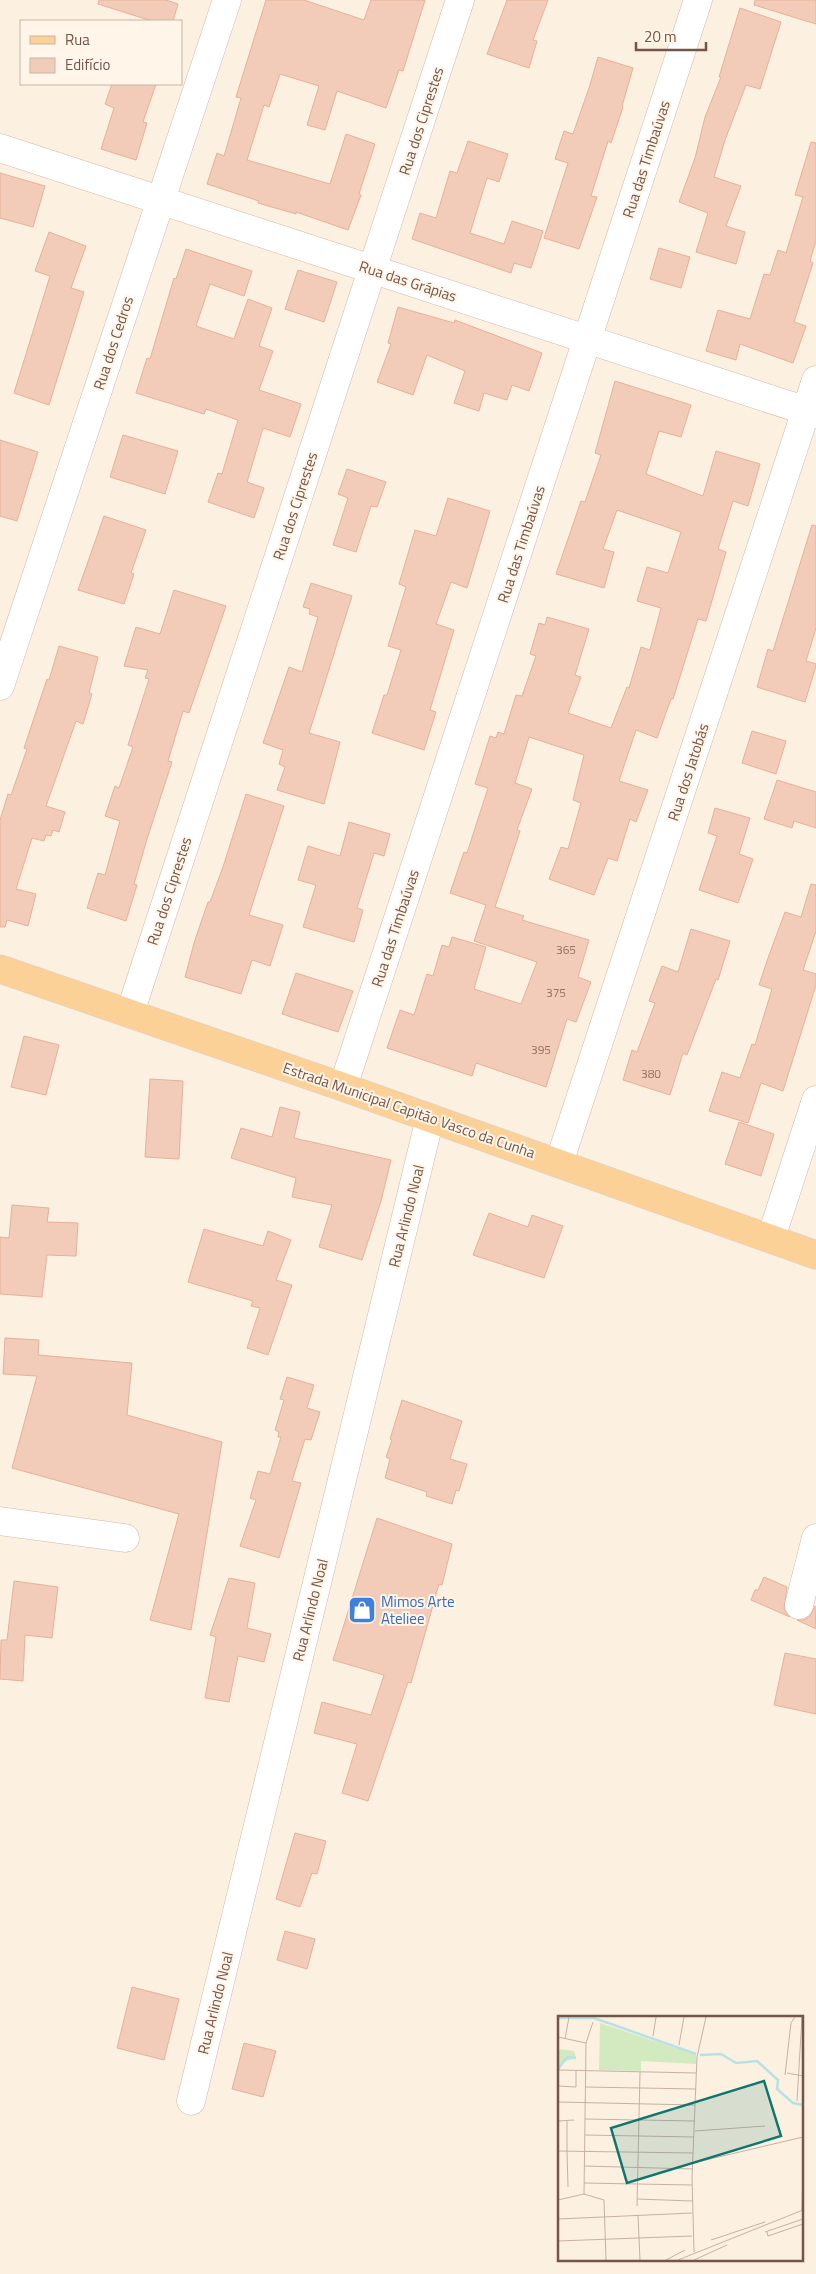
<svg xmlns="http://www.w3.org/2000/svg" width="816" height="2274" viewBox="0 0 816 2274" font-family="'Titillium Web',sans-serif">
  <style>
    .building { fill: #f2ccb9; stroke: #e5b199 }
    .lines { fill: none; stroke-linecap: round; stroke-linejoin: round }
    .minor-casing { stroke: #d0b9ab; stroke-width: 29 }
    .major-casing { stroke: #d8cfcc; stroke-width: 29 }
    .minor { stroke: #fff; stroke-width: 28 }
    .major { stroke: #fcd198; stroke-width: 28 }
    .labels { text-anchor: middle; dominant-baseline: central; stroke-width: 4; stroke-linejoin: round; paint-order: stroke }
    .number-label { font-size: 12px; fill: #947364 }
    .street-label { font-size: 15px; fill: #745548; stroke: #fff5e8 }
    .shop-label { font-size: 15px; fill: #366cbe; stroke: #fff5e8; text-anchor: start }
    .inset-river { fill: none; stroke: #b6e2e6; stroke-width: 2.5 }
    .inset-road { fill: none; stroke: #c6b2a4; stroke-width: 1 }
    .view { fill: #0f766e; fill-opacity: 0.15; stroke: #0f766e; stroke-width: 2.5 }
    .inset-edge { fill: none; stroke: #745548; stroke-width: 2.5 }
  </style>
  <rect width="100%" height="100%" fill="#fcf0e1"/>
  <!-- building -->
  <g class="building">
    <polygon points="99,0 166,0 178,4 173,21 152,21 98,4"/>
    <polygon points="266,0 304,0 364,20 371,0 425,0 403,71 399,70 386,108 337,91 325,130 307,125 319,86 280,74 269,107 264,105 247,160 330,184 346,134 375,144 359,194 361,195 348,230 296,212 296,214 258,203 259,201 207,184 217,153 224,156 241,98 236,97"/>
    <polygon points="507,0 548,0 533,40 537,41 529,68 487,54"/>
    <polygon points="755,0 816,0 816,24 754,5"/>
    <polygon points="740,8 781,22 760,89 746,85 725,140 714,177 741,186 726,226 745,232 736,264 696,252 708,213 679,202 695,158 705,117 721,77 719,77"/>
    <polygon points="598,57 633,68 622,106 623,107 611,143 608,141 591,196 597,197 579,249 544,238 568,163 555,159 564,131 573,134 590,85"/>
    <polygon points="112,84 156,84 143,122 147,123 136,160 101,149 114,108 105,104"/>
    <polygon points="468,141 508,154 499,182 487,178 470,233 504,244 512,221 543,231 531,268 514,263 511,273 412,239 420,213 436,218 450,171 457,173"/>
    <polygon points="811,142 816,143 816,241 810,261 813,263 794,322 806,326 793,363 740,344 736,360 706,351 718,310 750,319 764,274 770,275 778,250 786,253 803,197 795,195"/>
    <polygon points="0,173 45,186 33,227 0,218"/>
    <polygon points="49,232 86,246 71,288 84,292 49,405 14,393 50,276 35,271"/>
    <polygon points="659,248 690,257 681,288 650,279"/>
    <polygon points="186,249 252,271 244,296 210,284 196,326 234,339 248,299 272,308 259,346 273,351 259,390 301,404 290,437 263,428 247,482 264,488 254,518 208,502 218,473 222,474 238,420 206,409 204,414 136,393 147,358 150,359 174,278 176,279"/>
    <polygon points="298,270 337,282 324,322 285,309"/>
    <polygon points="398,307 454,323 455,320 542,353 529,391 512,385 507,400 484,393 479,411 454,403 465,371 427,355 413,395 377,382 391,344 388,343"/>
    <polygon points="615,381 691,405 681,437 659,431 646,474 703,496 716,451 760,464 748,506 733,501 718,549 726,552 706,621 698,619 673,699 671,699 657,738 636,730 619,781 648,790 636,822 630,819 617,861 608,858 594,895 549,879 561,847 568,849 581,803 573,800 584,755 529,737 515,783 532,789 517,830 520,831 495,907 524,916 522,920 589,940 578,977 591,982 576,1022 567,1019 546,1087 476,1063 472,1076 387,1048 400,1010 414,1015 427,974 433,976 442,945 449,947 452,937 486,947 474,989 521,1004 537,962 474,941 486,905 450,893 464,852 467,853 488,788 475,784 490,736 496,738 498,732 504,734 516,695 522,696 536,656 530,654 539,623 545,625 547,617 589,629 575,675 581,677 568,713 611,728 627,687 629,688 641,647 650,650 661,608 637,601 647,567 668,573 681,532 617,510 603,549 614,552 604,588 556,574 581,501 585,502 601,455 595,453"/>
    <polygon points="123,435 178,451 165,494 110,477"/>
    <polygon points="0,440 38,452 17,521 0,516"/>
    <polygon points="347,469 386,482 377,507 371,506 356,552 333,545 348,498 338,494"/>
    <polygon points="448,498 490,511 467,588 451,582 436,624 454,630 430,710 436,712 424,750 372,733 384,695 387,695 401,650 388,646 406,587 399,584 415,530 436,536"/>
    <polygon points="104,516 146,530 131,573 134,574 124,604 78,590"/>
    <polygon points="812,525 816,526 816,628 806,661 816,664 816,666 805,702 757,687 768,649 773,651"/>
    <polygon points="311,583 352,596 309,733 340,742 324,804 277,790 285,767 279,764 283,750 263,743 289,667 302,672 318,617 309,614 310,609 303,607"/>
    <polygon points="174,590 226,606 189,713 183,711 168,761 172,762 147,839 134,884 137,885 126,921 87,908 98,873 105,875 120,821 105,816 115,786 119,788 133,747 128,745 149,679 145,678 148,670 124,666 136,627 160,634"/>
    <polygon points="59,646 98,657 89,693 92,694 83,724 76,721 46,806 65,812 59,832 53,830 51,836 46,835 44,841 32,838 16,889 36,894 28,926 7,920 5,927 0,927 0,820 8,794 11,795 27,749 24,748 47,679 49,680"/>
    <polygon points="752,731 786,741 776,774 742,763"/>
    <polygon points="777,780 816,792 816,828 794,821 792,828 764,819"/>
    <polygon points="246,794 284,806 249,915 283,925 270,966 252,960 241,994 185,977 194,943 208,902 210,902 223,867"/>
    <polygon points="715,808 750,818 739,854 753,859 738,903 699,890 717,836 708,833"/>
    <polygon points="349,822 390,834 384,856 374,853 357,908 363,910 354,942 303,927 316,885 298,880 308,846 340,856"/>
    <polygon points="811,884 816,885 816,931 803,970 816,974 816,985 783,1091 761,1083 748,1123 709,1111 722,1072 740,1078 752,1044 755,1045 772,989 759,985 768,958 785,912 801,917"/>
    <polygon points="691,929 730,941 718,980 716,979 687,1055 683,1053 670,1095 623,1080 632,1050 637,1052 655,1003 649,1001 662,966 678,972"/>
    <polygon points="296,973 353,991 338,1032 282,1014"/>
    <polygon points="24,1036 59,1045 46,1095 11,1087"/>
    <polygon points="150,1079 183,1081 179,1159 145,1157"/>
    <polygon points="280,1107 300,1112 294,1138 391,1160 381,1201 362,1260 319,1247 332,1205 292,1197 296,1178 231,1158 241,1128 272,1137"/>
    <polygon points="739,1122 774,1134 761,1176 725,1164"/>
    <polygon points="12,1205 49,1208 47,1222 78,1223 76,1256 47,1255 42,1297 0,1294 0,1237 9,1238"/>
    <polygon points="489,1213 528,1227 532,1215 563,1226 544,1278 473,1255"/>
    <polygon points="204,1229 263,1246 268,1231 291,1240 276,1280 292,1285 268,1355 247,1348 260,1308 251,1306 253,1301 188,1282"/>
    <polygon points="5,1338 39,1340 38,1355 132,1363 127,1415 222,1442 191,1630 150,1620 179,1514 12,1468 37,1376 3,1374"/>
    <polygon points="287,1377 314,1385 307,1408 320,1412 311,1440 305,1439 292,1481 301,1483 279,1558 240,1546 256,1500 250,1498 258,1471 270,1474 281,1437 278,1437 279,1432 275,1430 284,1400 280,1399"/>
    <polygon points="402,1400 462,1421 450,1459 467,1464 459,1491 456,1490 452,1504 426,1496 427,1492 385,1478 390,1459 386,1457 392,1440 390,1439"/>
    <polygon points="377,1518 452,1544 442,1585 439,1584 411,1683 408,1682 368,1801 342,1793 357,1744 314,1733 322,1702 371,1715 384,1675 333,1660"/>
    <polygon points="764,1577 787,1587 784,1609 790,1617 751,1600 755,1590 758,1590"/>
    <polygon points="229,1578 255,1583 247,1628 271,1634 264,1662 238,1656 229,1702 205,1698 216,1637 210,1635"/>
    <polygon points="14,1581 58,1587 52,1638 25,1635 23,1681 0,1679 1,1640 7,1640"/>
    <polygon points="815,1606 816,1629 797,1620 804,1620 810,1616"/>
    <polygon points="785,1653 816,1659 816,1714 774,1705"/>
    <polygon points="295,1833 326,1841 317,1874 312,1873 300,1907 276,1899"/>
    <polygon points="285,1931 315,1939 307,1969 277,1960"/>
    <polygon points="132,1987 179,1999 164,2060 117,2048"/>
    <polygon points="244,2043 276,2051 263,2097 232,2089"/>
  </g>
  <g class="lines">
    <!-- minor casing -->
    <g class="minor-casing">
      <g id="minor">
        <polyline points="0,148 816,414"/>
        <polyline points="0,686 227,0"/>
        <polyline points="130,1013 460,0"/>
        <polyline points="343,1087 698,0"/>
        <polyline points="559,1163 816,380"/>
        <polyline points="771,1238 816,1100"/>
        <polyline points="0,1521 125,1538"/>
        <polyline points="799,1605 816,1538"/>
        <polyline points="191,2101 430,1118"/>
      </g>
    </g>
    <!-- major casing -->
    <g class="major-casing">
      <polyline id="major" points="0,969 343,1087 816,1255"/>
    </g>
    <!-- minor -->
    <use href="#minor" class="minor"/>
    <!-- major -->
    <use href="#major" class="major"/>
  </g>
  <!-- icons -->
  <defs>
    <g id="shop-square" transform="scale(1.4375)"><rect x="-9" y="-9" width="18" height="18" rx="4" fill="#3f7fe0" stroke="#fff5e8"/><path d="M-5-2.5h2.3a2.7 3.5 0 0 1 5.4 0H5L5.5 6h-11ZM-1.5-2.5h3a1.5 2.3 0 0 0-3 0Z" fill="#fff"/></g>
  </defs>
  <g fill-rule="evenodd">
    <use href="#shop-square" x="362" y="1610"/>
  </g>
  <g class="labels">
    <!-- number labels -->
    <g class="number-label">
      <text x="566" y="949">365</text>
      <text x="556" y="992">375</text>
      <text x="541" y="1049">395</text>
      <text x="651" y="1073">380</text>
    </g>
    <!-- street labels -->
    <g class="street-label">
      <text transform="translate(421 121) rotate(-72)">Rua dos Ciprestes</text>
      <text transform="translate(646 159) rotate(-72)">Rua das Timbaúvas</text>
      <text transform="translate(408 281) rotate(18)">Rua das Grápias</text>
      <text transform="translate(113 343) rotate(-72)">Rua dos Cedros</text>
      <text transform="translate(295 506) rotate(-72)">Rua dos Ciprestes</text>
      <text transform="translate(521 544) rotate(-72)">Rua das Timbaúvas</text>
      <text transform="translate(688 772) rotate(-72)">Rua dos Jatobás</text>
      <text transform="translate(169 891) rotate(-72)">Rua dos Ciprestes</text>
      <text transform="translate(395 928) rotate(-72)">Rua das Timbaúvas</text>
      <text transform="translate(409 1110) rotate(19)">Estrada Municipal Capitão Vasco da Cunha</text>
      <text transform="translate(406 1216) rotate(-76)">Rua Arlindo Noal</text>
      <text transform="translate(310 1610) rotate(-76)">Rua Arlindo Noal</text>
      <text transform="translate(215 2003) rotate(-76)">Rua Arlindo Noal</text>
    </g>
    <!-- shop labels -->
    <g class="shop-label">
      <text x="381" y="1601">Mimos Arte<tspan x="381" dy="17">Ateliee</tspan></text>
    </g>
  </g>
  <!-- overview -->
  <g transform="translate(558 2016)">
    <rect width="245" height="245" fill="#fcf0e1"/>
    <path d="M 42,7 L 138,39 L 138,48 L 83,45 L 83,55 L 41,54 ZM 0,33 L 16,35 L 18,42 L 5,46 L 0,53 Z" fill="#d3eac0"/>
    <path class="inset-river" d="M 0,2 L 36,2 L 138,38M 142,39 L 163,38 L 178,47 L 199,45 L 220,64 L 219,73 L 235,87 L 245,89M 0,53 L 9,41 L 18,42"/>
    <path class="inset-road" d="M 95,20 L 98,1M 0,21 L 28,27M 7,23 L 11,1M 121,29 L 126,1M 0,54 L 138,57M 229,57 L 245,60M 227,59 L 233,7 L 237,1M 0,70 L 18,71 L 18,55M 27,71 L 138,73M 239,85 L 244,1M 0,86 L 137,89M 27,103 L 136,105M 0,105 L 16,104M 137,115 L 207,110M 27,119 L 136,121M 0,135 L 135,137M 9,135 L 10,171M 9,135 L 9,105M 135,147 L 245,121M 26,150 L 135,153M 26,167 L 134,169M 26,178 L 28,27 L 35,6M 79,183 L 134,185M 0,184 L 26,178 L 46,184 L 48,244M 79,190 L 82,56M 244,195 L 245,148M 80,200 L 82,244M 0,203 L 134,197M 207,216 L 245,203M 209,216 L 210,220 L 245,208M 153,224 L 207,206M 0,225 L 134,220M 136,236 L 134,162 L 139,41 L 148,1M 108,244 L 127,234M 120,244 L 245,194M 136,244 L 169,229"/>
    <path class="view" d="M 206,65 L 223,120 L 69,167 L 53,112 Z"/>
    <rect width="245" height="245" class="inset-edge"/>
  </g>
  <!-- legend -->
  <rect x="20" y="20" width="162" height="65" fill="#fff5e8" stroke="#c7b5a8"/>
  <rect x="30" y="36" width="25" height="8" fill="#fcd198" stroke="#c7b5a8"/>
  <text x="65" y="45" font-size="15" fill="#745548">Rua</text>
  <rect x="30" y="58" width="25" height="15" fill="#f2ccb9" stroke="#c7b5a8"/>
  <text x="65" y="70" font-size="15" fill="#745548">Edifício</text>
  <!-- scale -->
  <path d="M636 42v8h70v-8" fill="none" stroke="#745548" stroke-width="2.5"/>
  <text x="644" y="42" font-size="15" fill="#745548" stroke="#fff5e8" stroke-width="4" paint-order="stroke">20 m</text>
</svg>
